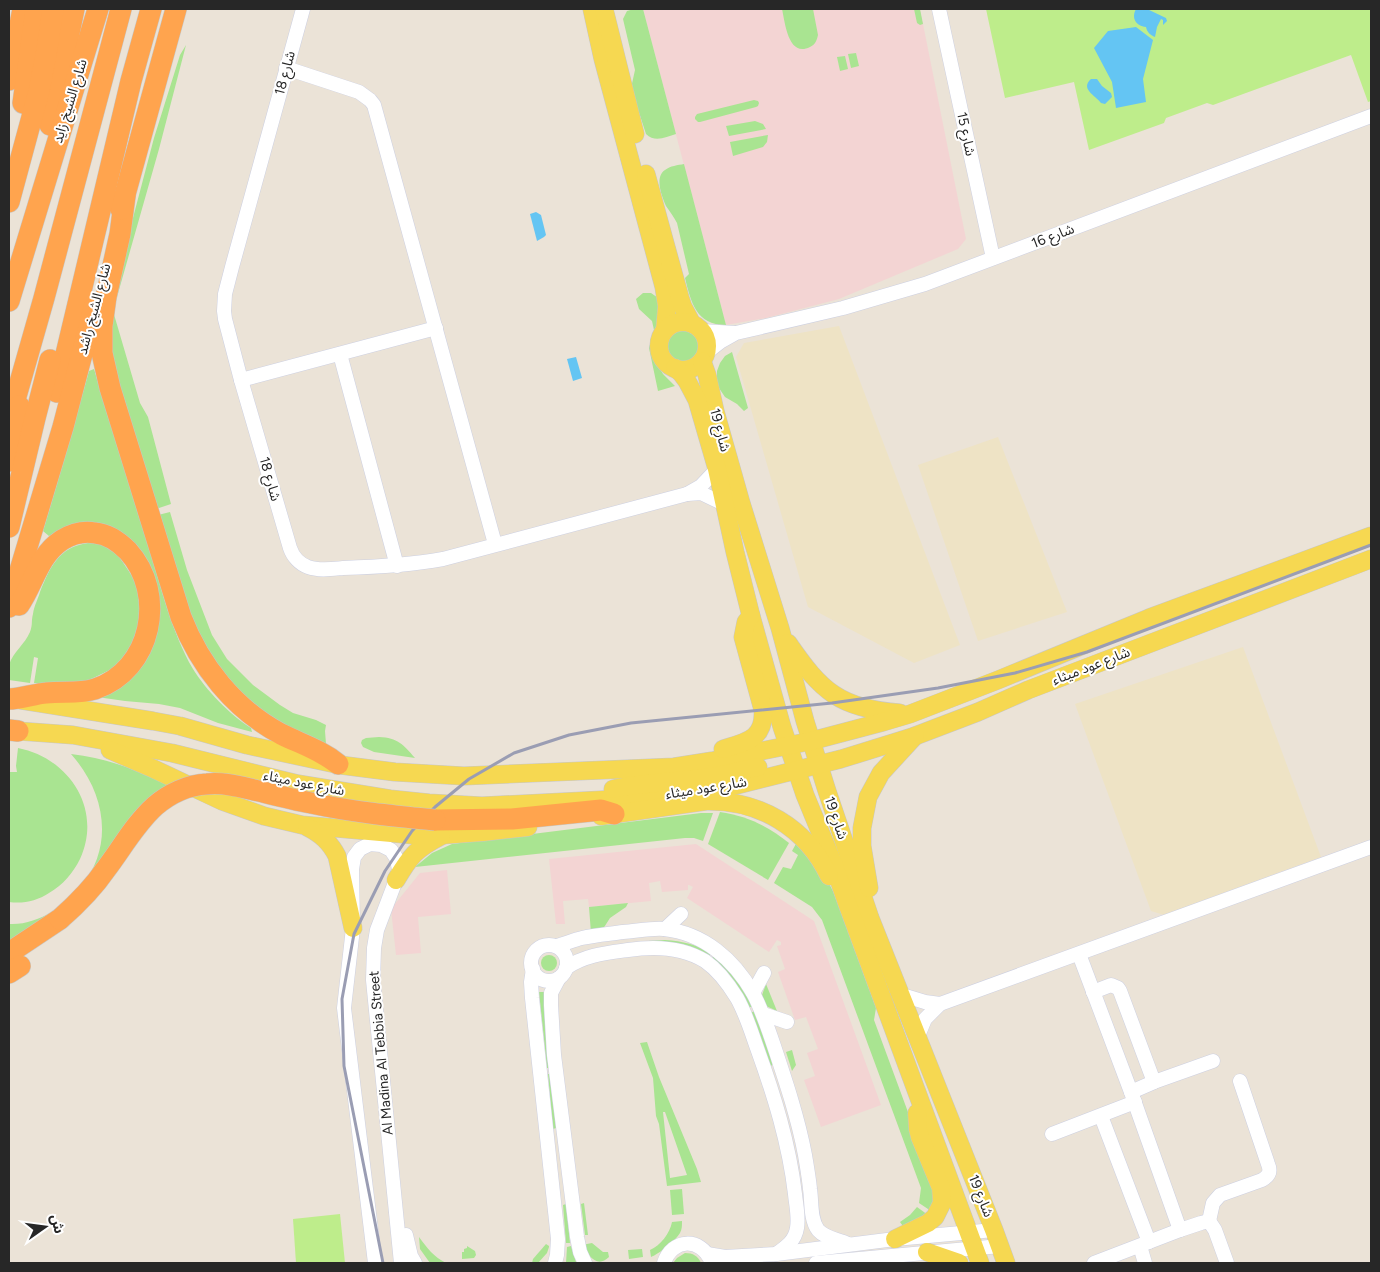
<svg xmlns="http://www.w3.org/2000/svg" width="1380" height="1272" viewBox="0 0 1380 1272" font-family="Figtree,'Noto Sans Arabic',sans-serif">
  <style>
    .education { fill: #eee3c5 }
    .medical { fill: #f3d4d3 }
    .green { fill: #a9e491; fill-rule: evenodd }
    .pitch { fill: #beed8b }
    .water { fill: #64c5f3 }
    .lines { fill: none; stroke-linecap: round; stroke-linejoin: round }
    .minor-casing { stroke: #cdd0e1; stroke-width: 15 }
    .major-casing { stroke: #c7c7c7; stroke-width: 19 }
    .highway-casing { stroke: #c7c7c7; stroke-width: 22 }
    .minor { stroke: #fff; stroke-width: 14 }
    .major { stroke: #f6d851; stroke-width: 18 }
    .highway { stroke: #ffa44e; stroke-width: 21 }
    .rail { stroke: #9a9db3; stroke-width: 3 }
    .highway-bridge-casing { stroke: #c7c7c7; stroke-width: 22; stroke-linecap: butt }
    .highway-bridge { stroke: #ffa44e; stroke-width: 21 }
    .labels { text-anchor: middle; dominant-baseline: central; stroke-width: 4; stroke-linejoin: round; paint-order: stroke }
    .street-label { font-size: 14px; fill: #272727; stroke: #fff }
  </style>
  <rect width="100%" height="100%" fill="#ebe3d7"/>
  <!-- education -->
  <g class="education">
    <polygon points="839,326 960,645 914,663 808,607 736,357 744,343"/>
    <polygon points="998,437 1067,612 978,641 918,465"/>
    <polygon points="1243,647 1321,857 1164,915 1151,911 1075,704"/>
  </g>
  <!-- medical -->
  <g class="medical">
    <polygon points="643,9 920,9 966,239 958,249 839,299 766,318 726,325"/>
    <polygon points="696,844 814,921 881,1105 821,1127 804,1080 815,1076 807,1053 818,1049 806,1017 795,1020 778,972 785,969 777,946 781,945 781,942 777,940 769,952 687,898 693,887 689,885 688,885 688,890 662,892 660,881 649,883 651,901 589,907 588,899 563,901 565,924 556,924 549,859"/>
    <polygon points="447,870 451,914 418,917 421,953 396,955 391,909 420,873"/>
  </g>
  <!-- green -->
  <g class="green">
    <path d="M 634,9 L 643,9 L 676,134 C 666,137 655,143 646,134 L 631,88 L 635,70 L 623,19 L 627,11 Z"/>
    <path d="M 782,9 L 813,9 L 818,35 C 817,40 815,45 810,47 C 788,58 785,22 782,9 Z"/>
    <polygon points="914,9 920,9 923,24 920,25 917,23"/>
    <polygon points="186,45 159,149 113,311 140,403 148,417 171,504 156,509 111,365 109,339 110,317 129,233 154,138 180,55"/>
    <polygon points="856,53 859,66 851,68 848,54"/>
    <polygon points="845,56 848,69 840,71 837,57"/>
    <polygon points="754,100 758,101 759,103 758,106 756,107 700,122 698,122 695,119 695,117 697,114"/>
    <polygon points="755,121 763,124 766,129 729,136 726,126"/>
    <polygon points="768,135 767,142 763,147 733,156 730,142"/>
    <path d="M 684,164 L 726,325 C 696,325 691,302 685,278 L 689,274 L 677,223 C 674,217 670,212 666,206 C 662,197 654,177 665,170 C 670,166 678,165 684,164 Z"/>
    <polygon points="643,293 651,293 661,300 659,334 654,352 657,364 663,374 675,386 658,391 649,348 654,330 652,321 639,309 636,299"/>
    <circle cx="684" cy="346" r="18"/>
    <polygon points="732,352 748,408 744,411 737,404 725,397 717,385 717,371 720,363 725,356"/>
    <path d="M 94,369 C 112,429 130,488 149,548 C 161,587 172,633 193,669 C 205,689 231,716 251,728 L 252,732 L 218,723 L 180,708 L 159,704 L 125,701 L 97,697 L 141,665 L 143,559 L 64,528 L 49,536 L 43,531 L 62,467 L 89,371 Z"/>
    <polygon points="170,512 187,570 212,635 227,659 253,685 280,705 293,713 316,720 326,725 325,731 326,744 306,738 253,705 219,670 192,621 158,515"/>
    <path d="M 88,543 L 94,543 L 106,546 L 118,555 L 136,582 L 141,616 L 130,650 L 112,669 L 87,681 L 67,684 L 34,683 L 38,658 L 34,657 L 30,683 L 9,680 C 9,675 8,669 9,665 C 13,652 25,644 30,632 C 33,624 31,621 33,614 C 34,606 38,599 40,592 C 50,567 59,547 88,543 Z"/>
    <path d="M 379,737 C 398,738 403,744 415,758 L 374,752 L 363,747 L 361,743 L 362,740 L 366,738 Z"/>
    <path d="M 18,748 C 69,758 103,809 80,859 C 73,873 63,885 49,893 C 37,901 23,904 9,902 L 9,772 L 17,772 L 16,766 Z"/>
    <path d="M 71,754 C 109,758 138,771 173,787 L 145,807 L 127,830 L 92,881 L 81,895 L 60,916 L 9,947 L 9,924 C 24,925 39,919 52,912 C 64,905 72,897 81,887 C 115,845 105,792 71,754 Z"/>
    <path d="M 720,812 C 747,816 768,826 789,843 L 768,880 L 708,844 Z"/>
    <polygon points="701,813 713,813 703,841 694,838 685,838 415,867 432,853 452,844"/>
    <polygon points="797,842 826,878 833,891 876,1008 874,1020 936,1188 931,1211 919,1203 921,1188 822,920 812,907 774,883 783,867 791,869 798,855 792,851"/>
    <polygon points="628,903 626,907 610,918 601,932 591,933 589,907"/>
    <path d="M 665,940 C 683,941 696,945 712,952 L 709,957 L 648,946 L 648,941 Z"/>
    <path d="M 714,954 L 732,969 L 753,1006 L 748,1008 C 740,987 729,972 712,959 Z"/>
    <circle cx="549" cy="963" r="8"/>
    <polygon points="766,984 777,1011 766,1006 762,995"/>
    <polygon points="539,992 545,992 550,1068 547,1068"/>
    <polygon points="755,1011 773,1064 771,1066 765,1055 750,1013"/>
    <path d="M 647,1042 L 659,1077 L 697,1169 L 701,1182 L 667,1186 L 659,1124 L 656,1116 L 653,1078 L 640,1043 ZM 663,1112 L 665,1112 L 687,1175 L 670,1178 Z"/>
    <polygon points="792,1050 796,1065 792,1071 786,1052"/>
    <polygon points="548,1074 551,1074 556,1128 553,1129"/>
    <polygon points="682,1189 684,1214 672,1215 670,1190"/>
    <polygon points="584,1203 588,1235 585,1235 581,1204"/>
    <polygon points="566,1204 570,1243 566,1243 563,1205"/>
    <polygon points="917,1207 928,1215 905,1229 900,1222 910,1215"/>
    <path d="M 682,1221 C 682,1226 682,1229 680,1233 C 675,1241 659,1254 651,1257 L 650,1250 C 660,1246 670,1233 672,1222 Z"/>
    <path d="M 419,1237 C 427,1248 434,1257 446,1263 L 430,1263 L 420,1249 Z"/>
    <path d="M 592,1243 L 603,1252 L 608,1252 L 609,1257 C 597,1269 588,1255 582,1245 Z"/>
    <polygon points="546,1244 549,1246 549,1247 547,1253 538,1263 532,1263 533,1259"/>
    <polygon points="467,1246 475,1251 476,1255 474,1258 462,1259 462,1252 464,1252 464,1249 467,1248"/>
    <polygon points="571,1246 576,1262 566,1263 567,1247"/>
    <polygon points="642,1249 643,1257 629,1259 628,1250"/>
    <path d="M 685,1253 C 693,1253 698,1256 701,1263 L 673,1263 L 677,1258 Z"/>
  </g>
  <!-- pitch -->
  <g class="pitch">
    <polygon points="986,9 1371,9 1371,101 1368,102 1351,55 1213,105 1207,103 1166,118 1164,123 1089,150 1074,82 1005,98"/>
    <polygon points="340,1214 345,1263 296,1263 293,1219"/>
  </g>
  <!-- water -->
  <g class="water">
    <path d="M 1136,9 L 1147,9 L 1166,18 L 1167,21 L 1163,25 L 1163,20 L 1161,19 L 1157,27 L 1155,37 C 1150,35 1147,32 1146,27 C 1136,26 1131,18 1136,9 Z"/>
    <polygon points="1136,27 1153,40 1143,79 1146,102 1116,108 1112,82 1094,48 1108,31"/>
    <path d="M 1091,79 L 1097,79 L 1102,86 L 1111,93 L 1112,97 L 1105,104 L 1101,103 C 1095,95 1080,89 1091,79 Z"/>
    <polygon points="536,212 541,215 546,235 544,237 537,241 530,214"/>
    <polygon points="576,357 582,378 573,381 567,359"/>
  </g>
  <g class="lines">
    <!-- minor casing -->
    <g class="minor-casing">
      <g id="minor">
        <path d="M 303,9 L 232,267 L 225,294 L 224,311 L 225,319 L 241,380 L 290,548 C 293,557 300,564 308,567 C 319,571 332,569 343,568 C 377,567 410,565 443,559 L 687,494 L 701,493 L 724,504"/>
        <polyline points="939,9 993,258"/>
        <polyline points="286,68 359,92 370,100 374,105 495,544"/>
        <polyline points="702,331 735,333"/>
        <polyline points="706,353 720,342 736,333 843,308 925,284 1371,116"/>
        <polyline points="340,354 397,566"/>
        <polyline points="241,380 436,328"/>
        <polyline points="687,494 701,486 717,469"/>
        <polyline points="665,929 681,914"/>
        <circle cx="549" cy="963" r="18"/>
        <path d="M 556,946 C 565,944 573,940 582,938 C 595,935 609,934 623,932 C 637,931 651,928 664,929 C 704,933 734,960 753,993 C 762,1010 768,1028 774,1046 C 786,1082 798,1118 805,1155 C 807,1167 809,1178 810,1189 C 812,1202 810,1219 818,1230 C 826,1239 838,1239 848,1244"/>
        <polyline points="1079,954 1131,1092 1180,1230 1094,1263"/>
        <path d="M 566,968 C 585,955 606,953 628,950 C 654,946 682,947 705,961 C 718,970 729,985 737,998 C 746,1014 751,1031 757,1048 C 774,1095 789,1143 795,1194 C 796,1205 799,1217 797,1228 C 795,1241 786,1247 776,1254"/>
        <polyline points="533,969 531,982 532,998 558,1239 557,1255 555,1263"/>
        <polyline points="559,978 551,993 551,1005 554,1055 577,1237 580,1252 585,1263"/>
        <polyline points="1093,992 1111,985 1118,988 1120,991 1154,1082"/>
        <polyline points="753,993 764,973"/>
        <polyline points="902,995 925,1002 940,1004"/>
        <polyline points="763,1014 787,1022"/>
        <polyline points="918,1036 925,1019 940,1004 1371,847"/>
        <polyline points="1131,1092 1154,1082 1213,1061"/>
        <polyline points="1101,1116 1149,1242"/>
        <polyline points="1052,1134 1135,1102"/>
        <path d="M 1209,1221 L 1213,1203 L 1220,1195 L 1262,1180 C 1269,1176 1271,1171 1268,1164 L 1240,1081"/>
        <polyline points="1180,1230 1201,1223 1209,1221 1215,1230 1227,1263"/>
        <polyline points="406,1235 411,1256 415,1263"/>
        <polyline points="1140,1246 1145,1263"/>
        <polyline points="707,1254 725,1257 776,1254 895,1239 994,1230"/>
        <polyline points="375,1263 344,1008 353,928 352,869 354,857 360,849 370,844 381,845 391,850 397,859 399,870 396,880 377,930 374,948 373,980 401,1263"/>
        <path d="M 664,1263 C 672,1238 701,1237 711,1261"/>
        <polyline points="816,1263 1000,1246"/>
      </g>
    </g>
    <!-- major casing -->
    <g class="major-casing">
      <g id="major">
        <polyline points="592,9 603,59 664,287 667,306 665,330"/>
        <polyline points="604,9 635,134"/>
        <polyline points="646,174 680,298 683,307 692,324"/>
        <circle cx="683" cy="346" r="24"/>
        <polyline points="702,361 707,375 715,411 741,503 780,628 805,721 827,791 870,918 994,1230 1006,1263"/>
        <polyline points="675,368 681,373 687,381 697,400 717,469 735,552 751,616 782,727 805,795 833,863 847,903 980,1263"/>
        <path d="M 788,643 C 821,691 840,709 900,713"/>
        <polyline points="21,700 153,721 180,726 247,745 340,765 395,772 464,776 674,767 712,761 811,741 883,722 910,714 998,680 1149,618 1371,536"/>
        <polyline points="18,731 73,735 172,753 298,784 390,799 429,803 482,806 641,798 691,793 737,785 841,759 915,736 978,712 1028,690 1117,656 1371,559"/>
        <path d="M 723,749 C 746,742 765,739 763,710 L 743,637 L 746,622 L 751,616"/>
        <polyline points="110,750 154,769 222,801 264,816 302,825 414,835 442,835 483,832 528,827"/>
        <polyline points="613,789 628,786 712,777 758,767"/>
        <path d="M 601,816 L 706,801 C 759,800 806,827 829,876"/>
        <path d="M 307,827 C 321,834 330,842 337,856 L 353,928"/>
        <path d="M 396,880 C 411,855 416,849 441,836"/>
        <polyline points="869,888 862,846 862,828 868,797 881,773 915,736"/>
        <polyline points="895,1239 928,1223 935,1217 942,1203 941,1188 920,1137 918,1129 917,1113"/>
        <polyline points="927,1252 959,1263"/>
      </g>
    </g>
    <!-- highway casing -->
    <g class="highway-casing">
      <g id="highway">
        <polyline points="9,80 23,9"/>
        <polyline points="23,103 36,9"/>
        <polyline points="50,125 74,9"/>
        <path d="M 125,196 L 120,234 L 106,297 L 102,326 L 102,353 L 110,388 L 181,617 C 200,666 234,709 281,734 C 301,744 321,750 338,764"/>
        <polyline points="9,202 39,91 47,49 53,9"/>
        <polyline points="121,209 176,9"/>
        <polyline points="9,301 98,9"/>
        <polyline points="57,392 131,81 151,9"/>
        <polyline points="9,421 44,298 121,9"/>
        <polyline points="9,461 19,406"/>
        <polyline points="9,527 35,418 50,360"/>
        <polyline points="9,607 63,427 94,308"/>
        <path d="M 9,699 C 19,699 35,694 46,693 C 63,691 79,694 95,689 C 152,670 167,594 128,551 C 119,542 108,534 95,533 C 84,531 72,534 62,540 C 38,556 34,583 19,605"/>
        <polyline points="9,730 18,731"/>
        <polyline points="435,820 512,819 601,810 614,814"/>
        <polyline points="9,953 60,919"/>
        <polyline points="9,973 20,966"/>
      </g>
    </g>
    <!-- minor -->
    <use href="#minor" class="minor"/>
    <!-- major -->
    <use href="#major" class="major"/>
    <!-- highway -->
    <use href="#highway" class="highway"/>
    <!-- rail -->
    <polyline class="rail" points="383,1263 344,1066 342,999 354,934 385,871 412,831 435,807 469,779 514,753 569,735 631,723 832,703 938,688 1015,673 1087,652 1371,545"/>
    <!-- highway-bridge casing -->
    <g class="highway-bridge-casing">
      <path id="highway-bridge" d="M 60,919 C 77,904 93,888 106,869 C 122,848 135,824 155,806 C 169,794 188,785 207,784 C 226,782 244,788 263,792 C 279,796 295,800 311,803 C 352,812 394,816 435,820"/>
    </g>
    <!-- highway-bridge -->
    <use href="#highway-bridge" class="highway-bridge"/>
  </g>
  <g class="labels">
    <!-- street labels -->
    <g class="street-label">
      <text transform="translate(285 73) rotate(-75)">شارع 18</text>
      <text transform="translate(70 101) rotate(-73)">شارع الشيخ زايد</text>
      <text transform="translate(966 134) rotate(78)">شارع 15</text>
      <text transform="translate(1053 236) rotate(-21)">شارع 16</text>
      <text transform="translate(94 309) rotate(-75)">شارع الشيخ راشد</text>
      <text transform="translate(720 430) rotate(75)">شارع 19</text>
      <text transform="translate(270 479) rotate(74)">شارع 18</text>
      <text transform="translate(1091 666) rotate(-21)">شارع عود ميثاء</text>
      <text transform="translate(304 783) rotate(11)">شارع عود ميثاء</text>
      <text transform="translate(706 788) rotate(-9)">شارع عود ميثاء</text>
      <text transform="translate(836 818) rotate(71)">شارع 19</text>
      <text transform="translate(381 1053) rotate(-95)">Al Madina Al Tebbia Street</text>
      <text transform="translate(981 1196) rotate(68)">شارع 19</text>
    </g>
  </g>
  <!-- border -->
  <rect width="1380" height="1272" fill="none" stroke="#272727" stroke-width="20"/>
  <!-- north arrow -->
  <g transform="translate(45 1227) rotate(76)" stroke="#ffffff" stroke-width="4" paint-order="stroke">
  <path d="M0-4L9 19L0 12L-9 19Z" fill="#272727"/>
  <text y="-8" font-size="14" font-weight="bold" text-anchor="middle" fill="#272727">ش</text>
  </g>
</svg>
